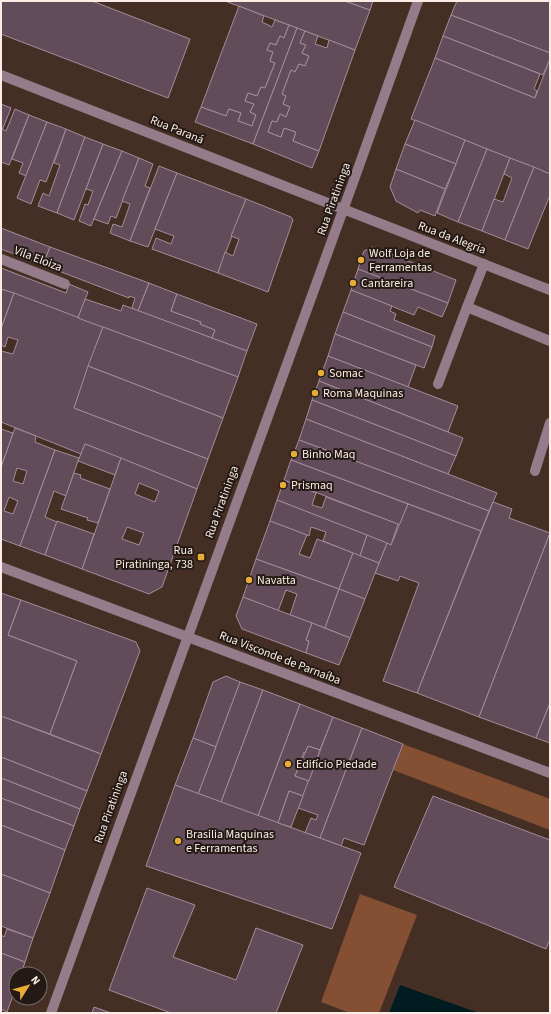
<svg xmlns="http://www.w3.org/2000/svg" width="551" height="1014" viewBox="0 0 551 1014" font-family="'Source Sans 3',sans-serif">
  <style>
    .green { fill: #844f32 }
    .water { fill: #011c21 }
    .building { fill: #624c5a; stroke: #a58c9b; fill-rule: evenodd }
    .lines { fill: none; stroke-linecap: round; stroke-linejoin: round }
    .minor { stroke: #967b8a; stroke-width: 10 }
    .poi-dot { fill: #e8ac37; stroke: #241a15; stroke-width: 1.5 }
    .labels { text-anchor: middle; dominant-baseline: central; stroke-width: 4; stroke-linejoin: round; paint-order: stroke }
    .street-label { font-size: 12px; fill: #fbede5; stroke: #241a15 }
    .poi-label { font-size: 12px; fill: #fbede5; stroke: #241a15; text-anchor: start }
  </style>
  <rect width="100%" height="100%" fill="#452f24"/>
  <!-- green -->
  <g class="green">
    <polygon points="403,744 550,799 550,830 393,770"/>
    <polygon points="360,894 417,915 379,1013 350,1013 321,1002"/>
  </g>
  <!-- water -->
  <polygon class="water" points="400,985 479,1013 389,1013"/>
  <!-- building -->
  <g class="building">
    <polygon points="1,1 92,1 190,39 168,98 1,34"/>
    <polygon points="225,1 345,1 370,10 355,50"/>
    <polygon points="345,1 373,1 370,10"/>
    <polygon points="457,1 550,1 550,53 451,15"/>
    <polygon points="239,6 264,16 262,22 272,27 275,20 289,25 284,38 280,36 276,45 270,43 267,50 273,52 270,61 275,63 265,88 261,87 257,96 248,93 245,101 254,104 250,112 256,115 252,126 238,121 241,113 229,109 226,116 201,107"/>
    <polygon points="451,15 550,53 550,59 543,75 443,36"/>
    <polygon points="289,25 297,28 253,144 195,122 201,107 226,116 229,109 241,113 238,121 252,126 256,115 250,112 254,104 245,101 248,93 257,96 261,87 265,88 275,63 270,61 273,52 267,50 270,43 276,45 280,36 284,38"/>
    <polygon points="297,28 305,31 300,43 306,45 302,53 309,56 305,66 299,64 295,72 291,70 282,94 286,96 283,104 290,107 286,117 280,114 277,122 272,121 268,132 281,137 284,128 296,132 293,141 319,151 312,168 253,144"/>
    <polygon points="305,31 318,36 315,44 327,48 329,40 355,50 319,151 293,141 296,132 284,128 281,137 268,132 272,121 277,122 280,114 286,117 290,107 283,104 286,96 282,94 291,70 295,72 299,64 305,66 309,56 302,53 306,45 300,43"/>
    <polygon points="443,36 540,74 534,89 537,91 535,98 435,58"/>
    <polygon points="435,58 535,98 550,59 550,174 411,119"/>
    <polygon points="1,104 11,108 1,133"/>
    <polygon points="15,109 29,115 9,165 1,162 1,133 2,129 6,131"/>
    <polygon points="29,115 47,122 26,176 19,173 23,163 12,159"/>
    <polygon points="415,120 465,140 456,164 405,144"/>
    <polygon points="47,122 66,129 46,182 40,180 31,204 17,198"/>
    <polygon points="66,129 85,137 57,213 38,206 43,193 49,196 60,165 54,163"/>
    <polygon points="85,137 103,144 74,220 57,213"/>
    <polygon points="465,140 487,149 458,222 437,213"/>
    <polygon points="103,144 122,151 91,226 79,221 85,204 88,205 93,191 86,189"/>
    <polygon points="405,144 456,164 445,189 396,169"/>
    <polygon points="487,149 510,158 482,231 458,222"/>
    <polygon points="122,151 139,158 116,218 111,216 108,224 94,219"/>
    <polygon points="139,158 153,164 145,186 150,188 130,241 110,233 113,224 122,227 130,204 122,201"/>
    <polygon points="510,158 534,167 505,240 482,231 494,199 503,202 512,178 504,174"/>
    <polygon points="159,166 177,173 148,247 130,241"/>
    <polygon points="534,167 550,174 550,195 528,249 505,240"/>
    <polygon points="396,169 445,189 435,216 420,210 418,213 396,201 390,187"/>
    <polygon points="177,173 246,199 218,273 152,249 156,238 171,244 174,236 155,229"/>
    <polygon points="246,199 291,217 293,220 268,292 218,273 225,252 233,256 239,239 231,236"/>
    <polygon points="1,228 50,247 43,265 1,249"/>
    <polygon points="50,247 149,283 138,311 132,308 135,298 129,296 129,298 43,265"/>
    <polygon points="373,247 456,280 448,303 358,269 364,251"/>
    <polygon points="1,268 66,293 69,284 88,292 78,318 1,289"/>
    <polygon points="358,269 448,303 442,317 418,307 414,315 351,290"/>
    <polygon points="149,283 177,294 171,311 201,322 200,324 215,330 212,338 138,311"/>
    <polygon points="1,289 14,293 1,329"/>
    <polygon points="351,290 392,306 390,311 396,314 394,320 435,336 432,347 343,312"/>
    <polygon points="14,293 103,327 74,408 208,459 197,489 85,444 81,454 1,422 1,351 13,354 18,340 8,337 5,347 1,345 1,329"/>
    <polygon points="177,294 257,324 247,351 212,338 215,330 200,324 201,322 171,311"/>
    <polygon points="85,299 121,311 123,305 247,351 238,377 78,318"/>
    <polygon points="343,312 432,347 424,368 335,334"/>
    <polygon points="103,327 238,377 223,418 88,366"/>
    <polygon points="335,334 416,365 408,387 328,356"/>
    <polygon points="328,356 458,406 448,432 319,381"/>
    <polygon points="88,366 223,418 208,459 74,408"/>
    <polygon points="319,381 463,438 456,456 312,400"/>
    <polygon points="312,400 456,456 448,474 306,419"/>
    <polygon points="306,419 497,493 489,511 299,440"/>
    <path d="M 15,428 L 36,436 L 35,442 L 55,450 L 20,546 L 1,539 L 1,467 ZM 17,468 L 27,471 L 23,484 L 13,481 ZM 9,497 L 18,501 L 13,514 L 4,511 Z"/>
    <polygon points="1,429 13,433 1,467"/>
    <polygon points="299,440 489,511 481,531 291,460"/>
    <polygon points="85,444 121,458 115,475 78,461"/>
    <polygon points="55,450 79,458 66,496 54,491 45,517 57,522 45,555 20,546"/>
    <path d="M 121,458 L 197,489 L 162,587 L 149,594 L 82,569 ZM 139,483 L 159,491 L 155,502 L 135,494 ZM 127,527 L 144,533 L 139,545 L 122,539 Z"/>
    <polygon points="291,460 408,504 400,525 284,480"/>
    <polygon points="74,473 81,475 80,478 110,489 98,523 87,520 88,518 61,509"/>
    <polygon points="284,480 316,493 312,505 322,508 326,497 398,524 391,545 277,500"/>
    <polygon points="277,500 367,535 360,556 323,541 326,532 311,527 309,536 270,521"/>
    <polygon points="493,502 512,509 509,518 550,533 479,717 417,693"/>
    <polygon points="408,504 481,531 417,693 383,681 419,583 400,576 398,581 375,573 387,543 391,545"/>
    <polygon points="57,521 94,534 82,569 45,555"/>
    <polygon points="270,521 307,535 299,554 310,558 317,539 353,553 339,589 256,559"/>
    <polygon points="550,533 550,703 536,738 479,717"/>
    <polygon points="367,535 387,543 379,563 360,556"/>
    <polygon points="353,553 379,563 365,599 339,589"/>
    <polygon points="256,559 339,589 325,628 290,615 297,594 286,590 278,611 243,597"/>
    <polygon points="339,589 365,599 350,638 325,628"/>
    <polygon points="1,593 21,600 8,635 77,661 50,734 1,716"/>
    <polygon points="243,597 312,623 306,640 309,641 306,653 242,629 236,616"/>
    <polygon points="21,600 136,642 140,651 101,754 50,734 77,661 8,635"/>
    <polygon points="312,623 350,638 339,665 306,653 309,641 306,640"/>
    <polygon points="226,676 240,682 216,747 193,738 213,682"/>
    <polygon points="240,682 263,690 221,802 198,794"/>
    <polygon points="263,690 300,704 258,816 221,802"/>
    <polygon points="550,703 550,743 536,738"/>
    <polygon points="300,704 333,717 320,750 308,746 305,753 304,752 295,776 309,781 303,796 289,791 278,823 258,816"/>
    <polygon points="1,716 101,754 87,791 1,757"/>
    <polygon points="333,717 362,728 320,838 305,833 311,818 316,820 318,815 298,808"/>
    <polygon points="362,728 403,744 364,845 344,838 341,846 320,838"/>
    <polygon points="193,738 216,747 198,794 175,785"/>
    <polygon points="308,746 320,750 309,781 295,776"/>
    <polygon points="1,757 87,791 80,809 1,778"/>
    <polygon points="1,778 80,809 74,826 1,798"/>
    <polygon points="175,785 361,853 332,929 146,866"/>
    <polygon points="289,791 303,796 291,827 278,823"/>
    <polygon points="433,796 550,840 550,939 546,949 394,887"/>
    <polygon points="1,798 74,826 65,850 1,825"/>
    <polygon points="1,825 65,850 50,893 1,874"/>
    <polygon points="1,874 50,893 33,938 1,926"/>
    <polygon points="147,888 195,905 173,957 236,980 256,928 303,945 276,1013 171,1013 109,990"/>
    <polygon points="7,929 33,938 25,962 1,953 1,935 4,937"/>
    <polygon points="1,953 25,962 21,974 16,974 16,987 7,1012 1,1009"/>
    <polygon points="94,1007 111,1013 92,1013"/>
  </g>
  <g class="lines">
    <!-- minor -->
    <g class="minor">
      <polyline points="1,75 550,290"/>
      <polyline points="1,259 65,284"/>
      <polyline points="467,307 484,264"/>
      <polyline points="438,384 467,307 550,341"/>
      <polyline points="535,471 550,423"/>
      <polyline points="1,567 550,773"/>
      <path d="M 51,1013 C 173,675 298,339 418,1"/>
    </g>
  </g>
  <!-- markers -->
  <g class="poi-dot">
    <circle cx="361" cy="260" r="4"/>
    <circle cx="353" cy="283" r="4"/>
    <circle cx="321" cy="373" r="4"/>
    <circle cx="315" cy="393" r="4"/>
    <circle cx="294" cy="454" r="4"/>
    <circle cx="283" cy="485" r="4"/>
    <rect x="197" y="553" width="8" height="8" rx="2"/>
    <circle cx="249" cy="580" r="4"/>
    <circle cx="288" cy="764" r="4"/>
    <circle cx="178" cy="841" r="4"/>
  </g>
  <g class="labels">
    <!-- street labels -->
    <g class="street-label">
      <text transform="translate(177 130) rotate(22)">Rua Paraná</text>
      <text transform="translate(334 199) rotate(-70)">Rua Piratininga</text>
      <text transform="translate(452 238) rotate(21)">Rua da Alegria</text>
      <text transform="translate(38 259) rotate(21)">Vila Eloiza</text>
      <text transform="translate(222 502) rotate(-70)">Rua Piratininga</text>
      <text transform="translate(280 658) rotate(21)">Rua Visconde de Parnaíba</text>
      <text transform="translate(111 807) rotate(-70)">Rua Piratininga</text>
    </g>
    <!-- poi labels -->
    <g class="poi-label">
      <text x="369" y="253">Wolf Loja de<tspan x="369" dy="14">Ferramentas</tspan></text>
      <text x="361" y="283">Cantareira</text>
      <text x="329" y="373">Somac</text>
      <text x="323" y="393">Roma Maquinas</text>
      <text x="302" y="454">Binho Maq</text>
      <text x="291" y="485">Prismaq</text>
      <text x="193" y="550" text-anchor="end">Rua<tspan x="193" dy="14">Piratininga, 738</tspan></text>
      <text x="257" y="580">Navatta</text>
      <text x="296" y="764">Edifício Piedade</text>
      <text x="186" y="834">Brasilia Maquinas<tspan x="186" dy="14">e Ferramentas</tspan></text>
    </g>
  </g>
  <!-- border -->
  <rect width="551" height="1014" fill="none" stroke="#fbede5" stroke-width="4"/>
  <!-- north arrow -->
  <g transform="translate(28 986) rotate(53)"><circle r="19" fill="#241a15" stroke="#7a6e68"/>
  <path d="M0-3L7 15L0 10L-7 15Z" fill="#e8ac37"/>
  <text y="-6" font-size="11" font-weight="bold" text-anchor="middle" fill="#fbede5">N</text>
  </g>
</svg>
